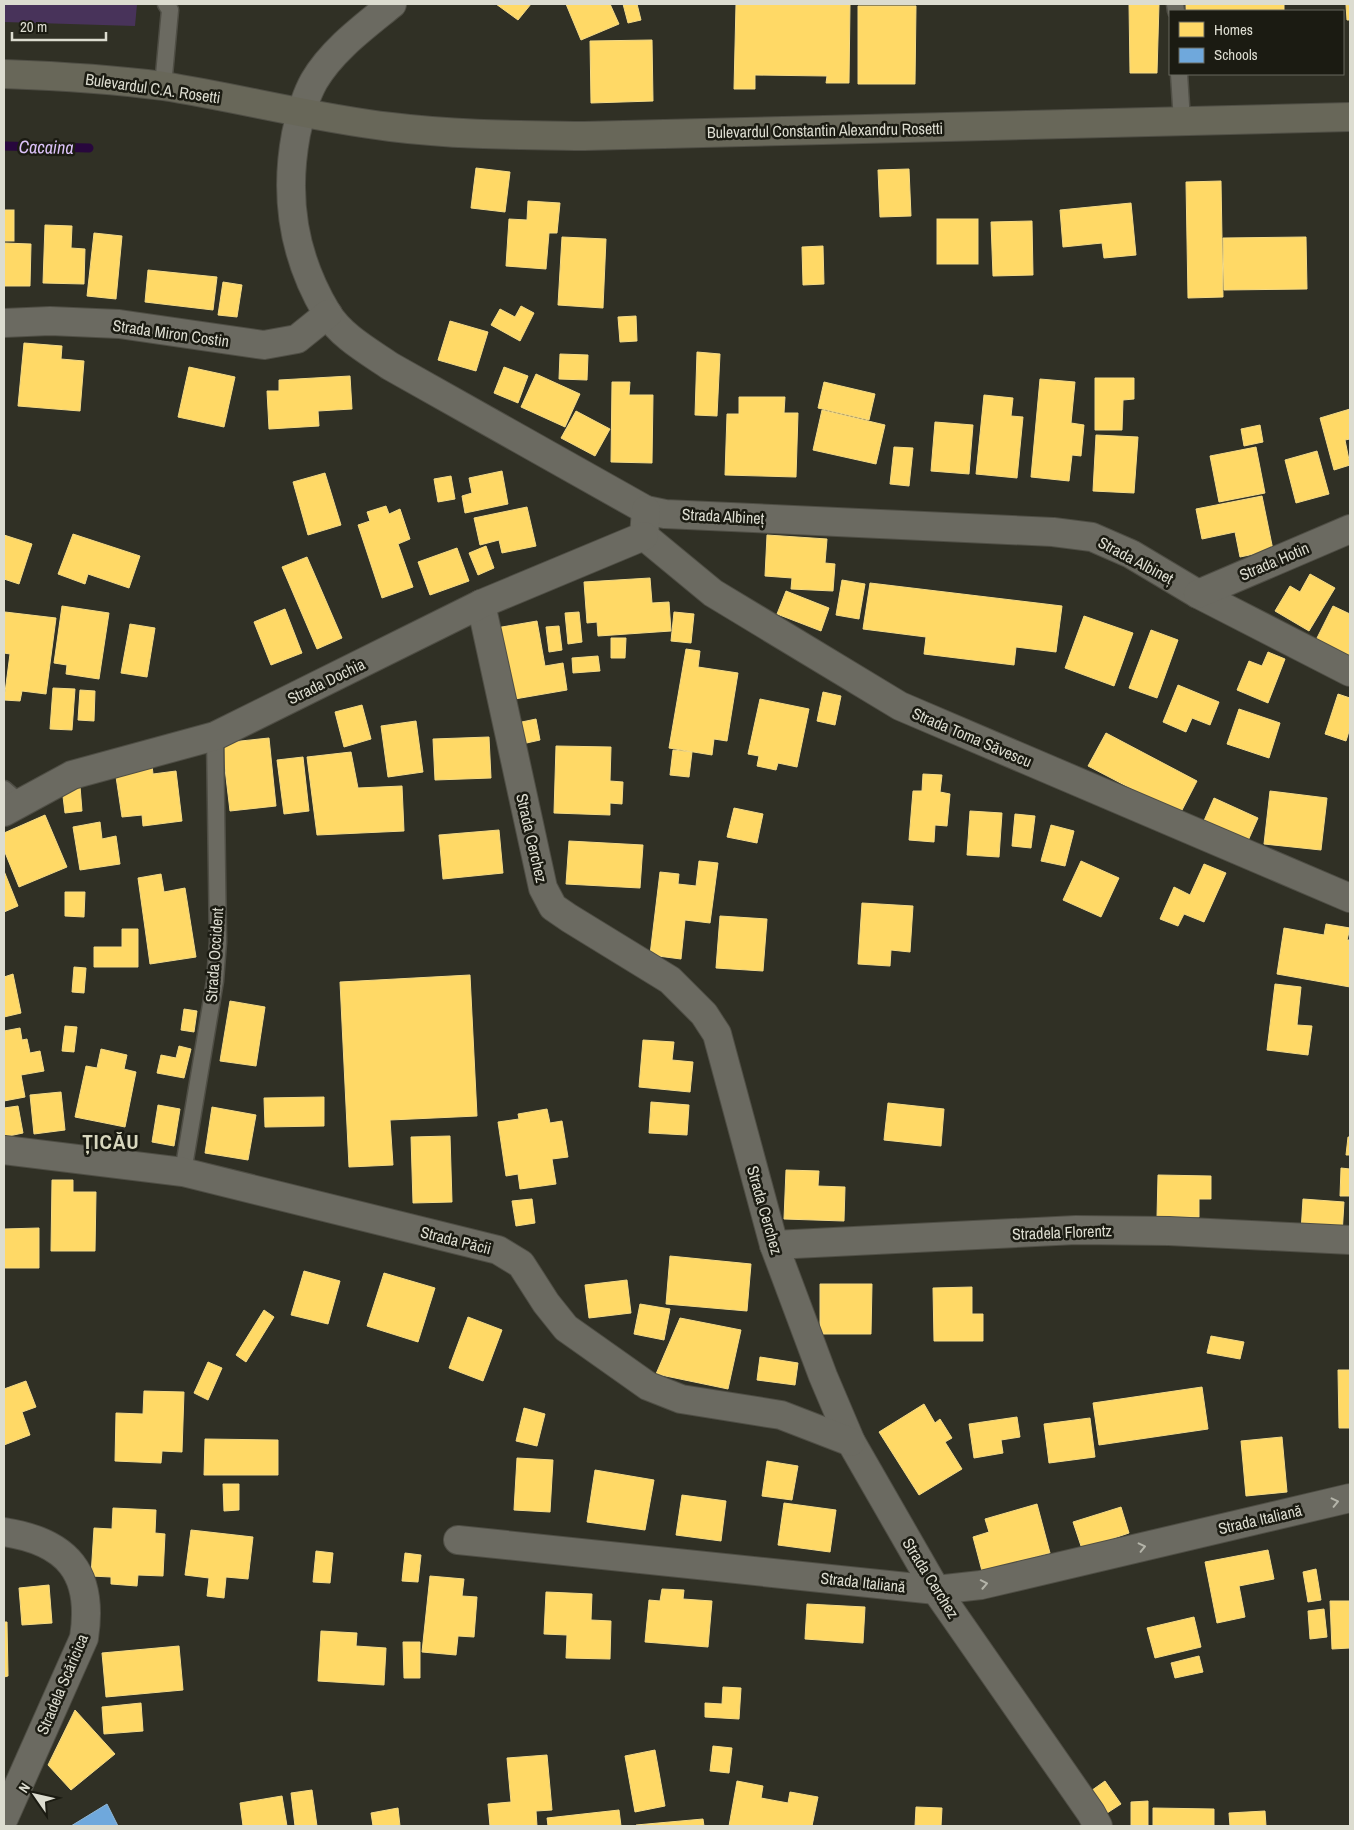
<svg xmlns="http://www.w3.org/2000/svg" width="1354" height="1830" viewBox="0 0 1354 1830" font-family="'Archivo Narrow',sans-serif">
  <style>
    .green { fill: #48335a }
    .homes { fill: #ffd966; stroke: #f4da86 }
    .schools { fill: #6fa8dc; stroke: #90b8d8 }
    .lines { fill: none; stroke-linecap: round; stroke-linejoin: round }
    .stream { stroke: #28073d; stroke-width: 9 }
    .lane-casing { stroke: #4f4e45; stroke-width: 19 }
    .street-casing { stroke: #4f4e45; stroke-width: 30 }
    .primary-casing { stroke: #4f4e45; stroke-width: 30 }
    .lane { stroke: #6b6a61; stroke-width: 16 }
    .street { stroke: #6b6a61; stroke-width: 28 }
    .primary { stroke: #686759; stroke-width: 28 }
    .oneway { stroke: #b4b4a9 }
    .labels { text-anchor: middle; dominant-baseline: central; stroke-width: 5; stroke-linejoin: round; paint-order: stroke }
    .street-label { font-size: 16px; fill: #dcdcd0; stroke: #1b1b12 }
    .water-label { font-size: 18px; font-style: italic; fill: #dcc2f9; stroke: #1b1b12 }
    .district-label { font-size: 21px; font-weight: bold; letter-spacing: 1px; fill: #d8d7be; stroke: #1b1b12 }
  </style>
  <rect width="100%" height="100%" fill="#303025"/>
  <!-- green -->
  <polygon class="green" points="4,4 137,4 135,26 4,22"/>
  <!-- homes -->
  <g class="homes">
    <polygon points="496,4 531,4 518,20"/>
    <polygon points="566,4 610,4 619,24 581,40"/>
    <polygon points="623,4 637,4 641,20 628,23"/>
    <polygon points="736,4 850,4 849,83 826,83 827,76 755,75 755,89 734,89"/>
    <polygon points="1129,4 1159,4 1157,73 1130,73"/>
    <rect x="1186" y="4" width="98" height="7"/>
    <polygon points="1346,5 1350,5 1350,20 1347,20"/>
    <polygon points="858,6 916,6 915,84 858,84"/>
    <polygon points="652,40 653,101 591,103 590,41"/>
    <polygon points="476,168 510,172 505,212 471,208"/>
    <polygon points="909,169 911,216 880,217 878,170"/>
    <polygon points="1221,181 1223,297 1188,298 1186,182"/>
    <polygon points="528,201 560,203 557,233 549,233 546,269 506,266 509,219 527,220"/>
    <polygon points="1131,203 1136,255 1104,258 1102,243 1063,247 1060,210"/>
    <rect x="4" y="210" width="10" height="31"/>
    <rect x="937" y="219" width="41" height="45"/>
    <polygon points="1032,221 1033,275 993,276 991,222"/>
    <polygon points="45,225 72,226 71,248 85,249 84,284 43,283"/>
    <polygon points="94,233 122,236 116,299 87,296"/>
    <polygon points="562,237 606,239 603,308 558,305"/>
    <polygon points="1306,237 1307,289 1224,290 1223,238"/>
    <polygon points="4,243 31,244 30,286 4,286"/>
    <polygon points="823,246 824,284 803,285 802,247"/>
    <polygon points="148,270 217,277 213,310 145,302"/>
    <polygon points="223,282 242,285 237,317 218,315"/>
    <polygon points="521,306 534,313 520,341 491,325 500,309 515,317"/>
    <polygon points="636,316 637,341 620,342 618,317"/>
    <polygon points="450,321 488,332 476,371 438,360"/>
    <polygon points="24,343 62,346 61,359 84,361 80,411 18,406"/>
    <polygon points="697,352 720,354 717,416 695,415"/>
    <polygon points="560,354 588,355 587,380 559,379"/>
    <polygon points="189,367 235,377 224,427 178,417"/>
    <polygon points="504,367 528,376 518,403 494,393"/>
    <polygon points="536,374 580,394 565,427 521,407"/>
    <polygon points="350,376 352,409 318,411 319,426 269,429 267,391 279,391 279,380"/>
    <polygon points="1095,378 1134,378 1134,399 1123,400 1122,430 1095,430"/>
    <polygon points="1040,379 1075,382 1071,423 1084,425 1081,456 1072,455 1069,481 1031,477"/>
    <polygon points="612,382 630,382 629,395 653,395 652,463 611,462"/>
    <polygon points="824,382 875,394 869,420 818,408"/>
    <polygon points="984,395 1013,398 1011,416 1023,417 1017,478 976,474"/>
    <polygon points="739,397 785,397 784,413 798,413 796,477 725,475 727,414 739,414"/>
    <polygon points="1350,409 1350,439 1345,440 1350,465 1334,470 1320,418"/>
    <polygon points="822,410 885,425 876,464 813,450"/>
    <polygon points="576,411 610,429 595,456 561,438"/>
    <polygon points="935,422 973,425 969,474 931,471"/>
    <polygon points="1260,425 1263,442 1244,446 1241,429"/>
    <polygon points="1096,435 1138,437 1134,493 1093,491"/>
    <polygon points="894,447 913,448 909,486 890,484"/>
    <polygon points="1256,447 1265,493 1219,502 1210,456"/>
    <polygon points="1317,451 1329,494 1296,503 1285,460"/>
    <polygon points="502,471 508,504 465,513 462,496 472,493 469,478"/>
    <polygon points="325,473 341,525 308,535 293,482"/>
    <polygon points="451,476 455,499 438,502 434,479"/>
    <polygon points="1262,496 1273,550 1240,557 1235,532 1202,539 1196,509"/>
    <polygon points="386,506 389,514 400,509 410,539 398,544 413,587 382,598 358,525 370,521 367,512"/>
    <polygon points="527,507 536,546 502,553 499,540 480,545 474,518"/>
    <polygon points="73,534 140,556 129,588 88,574 85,584 58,574"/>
    <polygon points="4,535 32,544 19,584 4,579"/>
    <polygon points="767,535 827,539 825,563 835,564 833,591 791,589 792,578 765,576"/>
    <polygon points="486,546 494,568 478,575 469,553"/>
    <polygon points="457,548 469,581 430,595 418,562"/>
    <polygon points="307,557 342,638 317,649 282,567"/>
    <polygon points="1310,574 1335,588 1309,631 1275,611 1290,586 1300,592"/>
    <polygon points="650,578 652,603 669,602 671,631 598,636 597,622 587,623 584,582"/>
    <polygon points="842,580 865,584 859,619 836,615"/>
    <polygon points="870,583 1062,606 1056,652 1016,647 1014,665 924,654 926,637 863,629"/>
    <polygon points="786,591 829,608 821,631 777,614"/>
    <polygon points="62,606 109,613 99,679 66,674 67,665 54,663"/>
    <polygon points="1333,606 1350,614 1350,657 1316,640"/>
    <polygon points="285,609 302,653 271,665 254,622"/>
    <polygon points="5,612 56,618 46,694 22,691 20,701 4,700 10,654 4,653"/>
    <polygon points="579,612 582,642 568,644 565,613"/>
    <polygon points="674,612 694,614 691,643 671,641"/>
    <polygon points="1084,616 1133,633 1114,686 1065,668"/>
    <polygon points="537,621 545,666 563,663 567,690 509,700 496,628"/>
    <polygon points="130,624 155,628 147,677 121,673"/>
    <polygon points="559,626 562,650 549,652 546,627"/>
    <polygon points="1151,630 1178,640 1157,698 1129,688"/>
    <polygon points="611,638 626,638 625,658 611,658"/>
    <polygon points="686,649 700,651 698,667 738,673 727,741 714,739 712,755 669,748"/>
    <polygon points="1268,652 1285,659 1268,703 1237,690 1249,661 1262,666"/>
    <polygon points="598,656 600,671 573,673 572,658"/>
    <polygon points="1178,685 1219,702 1210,725 1192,718 1186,732 1163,722"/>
    <polygon points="53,688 75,689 72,730 50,729"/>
    <polygon points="80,690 95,691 94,721 78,720"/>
    <polygon points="823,692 841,696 835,725 817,721"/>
    <polygon points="1338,694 1350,698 1350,728 1346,741 1325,734"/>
    <polygon points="760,699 809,709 797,767 778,763 776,770 757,766 759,756 748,754"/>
    <polygon points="362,705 371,739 344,747 335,712"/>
    <polygon points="1239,709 1280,723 1269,758 1227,744"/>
    <polygon points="536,719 540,740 522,744 517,723"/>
    <polygon points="416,721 423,772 388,777 381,726"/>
    <polygon points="1106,733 1197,781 1180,814 1088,766"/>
    <polygon points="489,737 491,778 435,780 433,739"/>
    <polygon points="269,738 276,806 230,811 222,743"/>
    <polygon points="556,746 611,747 610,781 623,782 622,804 610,803 610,815 554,813"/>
    <polygon points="673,750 692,752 689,777 670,775"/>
    <polygon points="351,752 358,788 402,786 404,831 317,835 307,757"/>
    <polygon points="303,757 309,811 284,814 277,760"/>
    <polygon points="152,765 153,774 176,771 182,821 143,826 142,815 122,817 115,770"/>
    <polygon points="923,774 942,775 940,792 950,794 947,826 935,825 934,842 909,840 913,791 922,791"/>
    <polygon points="80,786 82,811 65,813 62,788"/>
    <polygon points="1270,791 1327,798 1321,850 1264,844"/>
    <polygon points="1214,798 1258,818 1247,843 1203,823"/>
    <polygon points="734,808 763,814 757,843 727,837"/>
    <polygon points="970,811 1002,813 999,857 967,855"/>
    <polygon points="1015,814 1035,816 1031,848 1012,846"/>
    <polygon points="45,815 67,867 19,887 4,850 4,833"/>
    <polygon points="100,822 102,839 116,836 120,864 80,870 73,827"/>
    <polygon points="1051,825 1074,831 1065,866 1041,861"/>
    <polygon points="499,830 503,873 443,879 439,835"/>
    <polygon points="569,841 643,845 640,888 566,884"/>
    <polygon points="699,861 718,863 710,923 685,920 681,959 650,955 660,872 679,874 678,884 696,886"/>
    <polygon points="1081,861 1119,878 1101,917 1063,900"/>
    <polygon points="1204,864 1226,873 1204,922 1184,914 1178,926 1160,919 1174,887 1190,895"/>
    <polygon points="4,871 18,906 4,912"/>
    <polygon points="161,874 164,892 185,888 196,957 150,964 138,878"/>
    <polygon points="65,892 85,892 84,917 65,916"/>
    <polygon points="862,903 913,906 910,952 891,950 890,966 858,964"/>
    <polygon points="720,916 767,919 763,971 716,968"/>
    <polygon points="1326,924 1350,928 1347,940 1350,940 1350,987 1277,974 1284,928 1324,935"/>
    <polygon points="122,929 138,929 138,967 94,967 94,947 122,947"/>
    <polygon points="74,967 86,968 84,993 72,992"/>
    <polygon points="13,974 21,1013 4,1017 4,977"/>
    <polygon points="470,975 477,1116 390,1120 393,1165 349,1167 340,982"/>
    <polygon points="1275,984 1301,987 1297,1025 1312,1026 1308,1055 1267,1050"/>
    <polygon points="230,1001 265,1007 256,1066 220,1061"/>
    <polygon points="184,1009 197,1011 194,1032 181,1030"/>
    <polygon points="65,1026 77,1027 74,1052 62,1051"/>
    <polygon points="20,1028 22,1040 27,1039 30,1053 40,1051 44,1071 21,1075 25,1097 4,1101 4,1031"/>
    <polygon points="643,1040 674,1042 672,1060 693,1062 690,1092 639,1087"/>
    <polygon points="179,1046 191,1049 184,1078 157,1073 161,1055 176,1058"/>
    <polygon points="101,1049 127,1055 124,1069 136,1072 125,1127 75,1117 86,1066 97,1068"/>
    <polygon points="61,1092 65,1130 34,1134 30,1095"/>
    <polygon points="324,1097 324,1126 265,1127 264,1098"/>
    <polygon points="651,1102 689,1105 687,1135 649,1133"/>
    <polygon points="888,1103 944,1109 941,1146 884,1140"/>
    <polygon points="158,1105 180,1109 174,1146 152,1142"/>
    <polygon points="18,1106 23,1133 4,1137 4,1108"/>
    <polygon points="212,1107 256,1115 248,1160 205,1153"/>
    <polygon points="547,1109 550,1123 562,1121 568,1157 552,1159 556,1184 520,1189 518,1174 506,1176 498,1122 519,1119 518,1114"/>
    <polygon points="450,1136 452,1202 413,1203 411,1137"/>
    <polygon points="1348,1137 1350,1137 1350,1155 1346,1155"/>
    <polygon points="1341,1168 1350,1169 1350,1196 1340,1196"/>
    <polygon points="786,1170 819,1171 818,1186 845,1187 844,1221 784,1219"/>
    <polygon points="1158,1175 1211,1176 1211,1199 1199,1199 1199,1217 1157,1217"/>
    <polygon points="52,1180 73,1180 73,1192 96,1192 95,1251 51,1251"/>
    <polygon points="532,1199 535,1223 516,1226 512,1201"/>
    <polygon points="1303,1199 1344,1202 1342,1235 1301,1232"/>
    <polygon points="39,1228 39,1268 4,1268 4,1229"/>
    <polygon points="670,1256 751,1264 747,1311 666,1304"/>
    <polygon points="304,1271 340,1281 328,1324 291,1315"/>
    <polygon points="384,1273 435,1288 418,1342 367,1326"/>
    <polygon points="627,1280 631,1313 589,1318 585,1285"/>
    <polygon points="820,1284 872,1284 871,1334 820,1334"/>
    <polygon points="972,1287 972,1314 983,1314 983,1341 934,1341 933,1288"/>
    <polygon points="640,1304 670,1309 664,1340 634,1334"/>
    <polygon points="264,1310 274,1317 246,1362 236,1355"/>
    <polygon points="468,1317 502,1330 483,1381 449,1368"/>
    <polygon points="680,1318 741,1330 728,1389 656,1374"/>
    <polygon points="1211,1336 1244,1342 1240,1359 1207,1353"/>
    <polygon points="760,1357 798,1363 795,1385 757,1380"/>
    <polygon points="208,1362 222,1368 208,1400 194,1393"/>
    <polygon points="1338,1370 1350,1370 1350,1428 1339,1428"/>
    <polygon points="26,1381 36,1407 22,1412 30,1435 4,1445 4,1389"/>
    <polygon points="1202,1387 1208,1429 1099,1445 1093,1403"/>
    <polygon points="144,1391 184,1392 182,1452 162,1451 161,1463 115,1461 116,1413 143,1414"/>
    <polygon points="924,1404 935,1423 940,1419 952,1438 945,1442 962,1469 919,1495 879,1432"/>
    <polygon points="524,1408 545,1414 537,1446 516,1441"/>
    <polygon points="1017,1417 1020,1437 1001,1440 1003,1453 974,1458 969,1424"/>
    <polygon points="1090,1418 1095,1457 1049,1463 1044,1424"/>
    <polygon points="1282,1437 1287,1492 1246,1496 1241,1441"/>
    <polygon points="205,1439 278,1440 278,1475 204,1475"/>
    <polygon points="517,1458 553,1460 550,1512 514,1510"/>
    <polygon points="767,1461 798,1466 792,1500 762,1496"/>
    <polygon points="595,1470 654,1480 645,1530 587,1522"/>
    <polygon points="223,1484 239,1484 239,1510 224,1511"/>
    <polygon points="682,1495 726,1501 721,1541 676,1535"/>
    <polygon points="784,1503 836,1510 830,1552 778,1545"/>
    <polygon points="1037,1504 1050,1553 982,1571 973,1537 989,1532 985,1519"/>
    <polygon points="1121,1507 1129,1533 1082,1549 1073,1522"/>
    <polygon points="113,1508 156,1510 155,1533 165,1534 163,1576 138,1575 137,1586 111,1584 111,1577 91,1576 94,1528 112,1529"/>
    <polygon points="191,1530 253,1537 248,1579 226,1577 224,1598 207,1596 209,1578 185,1575"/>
    <polygon points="1268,1550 1274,1579 1239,1586 1245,1617 1217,1623 1205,1562"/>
    <polygon points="316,1551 333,1553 330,1583 313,1582"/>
    <polygon points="405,1553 421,1555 418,1582 402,1581"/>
    <polygon points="1316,1569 1321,1600 1308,1602 1303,1572"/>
    <polygon points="430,1576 464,1579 462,1596 477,1597 474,1637 458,1636 456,1655 422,1652"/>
    <polygon points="49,1585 52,1623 22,1625 19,1588"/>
    <polygon points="662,1589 684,1590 683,1599 712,1601 708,1647 645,1642 649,1600 660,1601"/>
    <polygon points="546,1592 592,1594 591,1620 611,1621 610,1659 566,1658 567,1635 544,1634"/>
    <polygon points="1330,1601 1350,1601 1350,1648 1332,1649"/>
    <polygon points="807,1604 865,1607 863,1643 805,1639"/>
    <polygon points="1324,1609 1327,1637 1310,1639 1308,1611"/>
    <polygon points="1194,1617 1201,1647 1155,1658 1147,1628"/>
    <polygon points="4,1622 7,1622 8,1676 4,1677"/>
    <polygon points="321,1631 357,1633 356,1646 386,1648 384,1685 318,1681"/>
    <polygon points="403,1642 420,1642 420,1678 404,1678"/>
    <polygon points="179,1646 183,1690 106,1697 102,1653"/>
    <polygon points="1199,1656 1203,1672 1175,1678 1171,1663"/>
    <polygon points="723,1687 741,1688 739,1719 705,1717 705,1703 722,1704"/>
    <polygon points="141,1703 143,1731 104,1734 102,1707"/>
    <polygon points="75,1710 115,1754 71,1790 48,1765"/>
    <polygon points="713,1746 732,1748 729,1773 710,1771"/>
    <polygon points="655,1750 665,1806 635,1812 625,1756"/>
    <polygon points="547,1755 552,1810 536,1811 537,1826 490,1826 488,1804 511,1802 507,1758"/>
    <polygon points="737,1781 763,1786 761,1798 788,1803 790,1792 818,1797 812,1826 729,1826"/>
    <polygon points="1105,1781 1121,1804 1104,1815 1088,1793"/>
    <polygon points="312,1790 317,1826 295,1826 291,1793"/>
    <polygon points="282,1796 287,1826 243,1826 240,1803"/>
    <polygon points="1148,1801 1148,1826 1131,1826 1131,1802"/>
    <polygon points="916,1807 942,1808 941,1826 915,1826"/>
    <polygon points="398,1808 400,1826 373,1826 371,1813"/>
    <polygon points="1153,1808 1214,1809 1214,1826 1153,1826"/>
    <polygon points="619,1810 621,1826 548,1826 547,1818"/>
    <polygon points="1265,1811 1266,1826 1230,1826 1229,1813"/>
    <polygon points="703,1819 704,1826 637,1826 636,1825"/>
  </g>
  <!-- schools -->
  <polygon class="schools" points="107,1804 118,1826 71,1826"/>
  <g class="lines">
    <!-- stream -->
    <polyline class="stream" points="4,146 89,148"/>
    <!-- lane casing -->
    <g class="lane-casing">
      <g id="lane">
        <polyline points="1175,4 1176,11"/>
        <polyline points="1179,74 1182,121"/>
        <polyline points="163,86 170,10 166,4"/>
        <polyline points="4,789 20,803"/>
        <polyline points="183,1172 215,981 218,942 215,736"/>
      </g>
    </g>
    <!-- street casing -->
    <g class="street-casing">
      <g id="street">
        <path d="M 392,4 C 365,26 332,50 314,81 C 305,97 300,116 296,134 C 284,198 293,256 327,313 C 341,336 368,351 390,366 L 646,510 L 665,514 L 1053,532 L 1092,537 L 1131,554 L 1198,594 L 1350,672"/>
        <polyline points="4,323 50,321 119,324 264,345 297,339 328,314"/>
        <polyline points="646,510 644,536 713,593 900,706 1350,898"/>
        <polyline points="1198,594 1350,529"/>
        <polyline points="481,604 543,888 553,907 569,918 670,980 704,1014 717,1034 774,1245 823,1376 851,1442 936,1590 1091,1813 1098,1826"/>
        <polyline points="4,812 72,775 215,736 481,604 644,536"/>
        <polyline points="4,1150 183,1172 498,1250 521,1264 546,1303 566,1328 648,1386 681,1399 781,1415 851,1442"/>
        <polyline points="774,1245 1076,1230 1169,1231 1350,1240"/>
        <path d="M 4,1532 C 68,1542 94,1573 84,1638 L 4,1818"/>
        <polyline points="458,1540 936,1590 981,1585 1350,1498"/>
      </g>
    </g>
    <!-- primary casing -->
    <g class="primary-casing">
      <path id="primary" d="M 4,74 C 57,76 110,79 163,86 C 239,98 314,118 391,127 C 455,135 519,135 584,136 L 1350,117"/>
    </g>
    <!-- lane -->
    <use href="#lane" class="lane"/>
    <!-- street -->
    <use href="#street" class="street"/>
    <!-- primary -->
    <use href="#primary" class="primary"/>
  </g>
  <!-- one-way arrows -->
  <defs><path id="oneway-chevron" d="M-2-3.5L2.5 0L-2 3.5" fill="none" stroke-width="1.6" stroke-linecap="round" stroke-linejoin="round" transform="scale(1.25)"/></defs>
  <g class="oneway">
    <use href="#oneway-chevron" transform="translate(1335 1502) rotate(-13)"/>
    <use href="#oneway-chevron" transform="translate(1142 1547) rotate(-13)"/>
    <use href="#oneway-chevron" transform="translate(984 1584) rotate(-11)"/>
  </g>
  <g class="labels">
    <!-- street labels -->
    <g class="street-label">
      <text transform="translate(153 88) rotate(8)">Bulevardul C.A. Rosetti</text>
      <text transform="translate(825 130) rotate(-1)">Bulevardul Constantin Alexandru Rosetti</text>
      <text transform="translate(171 333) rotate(8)">Strada Miron Costin</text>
      <text transform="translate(723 516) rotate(3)">Strada Albineț</text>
      <text transform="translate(1136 560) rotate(28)">Strada Albineț</text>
      <text transform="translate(1274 561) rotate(-23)">Strada Hotin</text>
      <text transform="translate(326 681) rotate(-26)">Strada Dochia</text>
      <text transform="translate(972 737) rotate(23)">Strada Toma Săvescu</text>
      <text transform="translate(532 838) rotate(77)">Strada Cerchez</text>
      <text transform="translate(214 955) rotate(-86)">Strada Occident</text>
      <text transform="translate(765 1210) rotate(74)">Strada Cerchez</text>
      <text transform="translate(1062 1232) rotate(-2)">Stradela Florentz</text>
      <text transform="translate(456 1240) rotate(14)">Strada Păcii</text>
      <text transform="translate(1260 1519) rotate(-13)">Strada Italiană</text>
      <text transform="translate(931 1578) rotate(58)">Strada Cerchez</text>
      <text transform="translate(863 1582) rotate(6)">Strada Italiană</text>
      <text transform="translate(62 1684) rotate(-67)">Stradela Scăricica</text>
    </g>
    <!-- water labels -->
    <g class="water-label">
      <text transform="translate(46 147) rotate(1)">Cacaina</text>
    </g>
    <!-- district labels -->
    <g class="district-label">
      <text x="111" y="1141">ȚICĂU</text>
    </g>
  </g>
  <!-- border -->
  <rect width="1354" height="1830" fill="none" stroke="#dcdcd0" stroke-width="10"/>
  <!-- legend -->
  <rect x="1169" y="10" width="175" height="65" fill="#1b1b12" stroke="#68685e"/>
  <rect x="1179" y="22" width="25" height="15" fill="#ffd966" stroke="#68685e"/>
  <text x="1214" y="35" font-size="15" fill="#dcdcd0">Homes</text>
  <rect x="1179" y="48" width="25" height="15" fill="#6fa8dc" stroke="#68685e"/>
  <text x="1214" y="60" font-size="15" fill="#dcdcd0">Schools</text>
  <!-- north arrow -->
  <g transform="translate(35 1795) rotate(304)" stroke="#1b1b12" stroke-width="4" paint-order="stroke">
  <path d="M0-4L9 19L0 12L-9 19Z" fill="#dcdcd0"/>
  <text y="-8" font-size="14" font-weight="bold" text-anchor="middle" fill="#dcdcd0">N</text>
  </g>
  <!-- scale -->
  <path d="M12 32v8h94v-8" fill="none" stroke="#dcdcd0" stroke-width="2.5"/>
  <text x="20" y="32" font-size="15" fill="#dcdcd0" stroke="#1b1b12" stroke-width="4" paint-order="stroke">20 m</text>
</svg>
